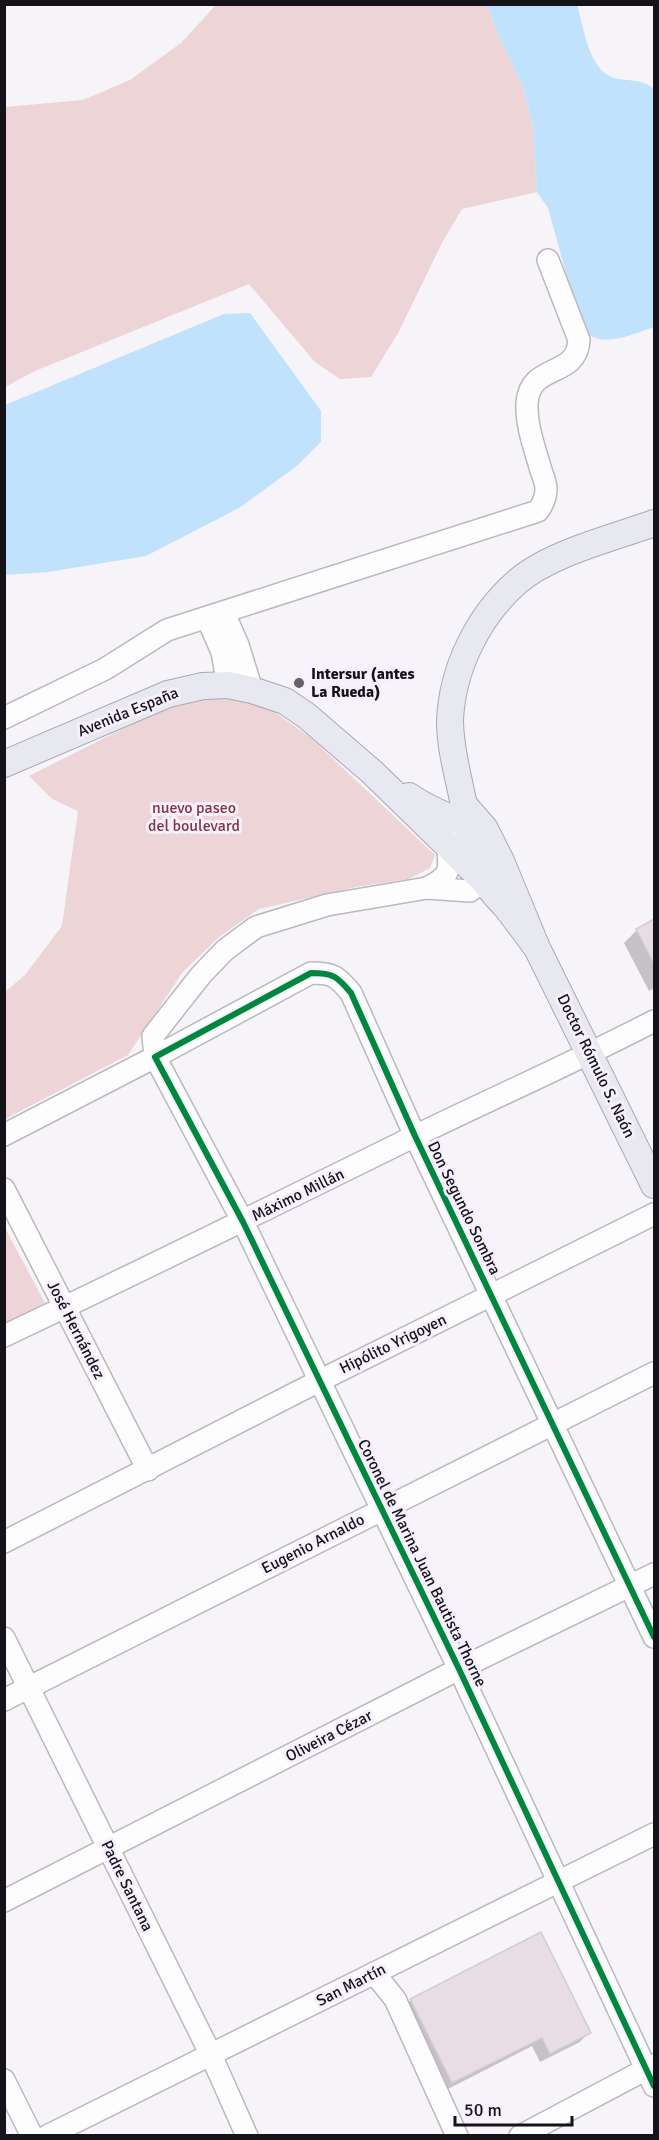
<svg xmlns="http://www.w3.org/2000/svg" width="659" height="2140" viewBox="0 0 659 2140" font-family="Signika,sans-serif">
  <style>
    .green { fill: #ecd4d7 }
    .water { fill: #c1e2fc }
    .shadow { fill: #0003 }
    .building { fill: #e8dce5; stroke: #d2ccd1; stroke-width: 1.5 }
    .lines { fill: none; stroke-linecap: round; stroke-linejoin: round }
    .minor-casing { stroke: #bbb8be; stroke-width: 24 }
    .major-casing { stroke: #a8a9b7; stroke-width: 28 }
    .minor { stroke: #fefdfe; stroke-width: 21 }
    .major { stroke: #e8e9f0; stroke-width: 26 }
    .cycleway-casing { stroke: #f6f0fc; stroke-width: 10 }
    .cycleway { stroke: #00873e; stroke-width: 6 }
    .poi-dot { fill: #646167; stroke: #f6f0fc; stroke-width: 2 }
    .labels { text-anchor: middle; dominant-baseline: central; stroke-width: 6; stroke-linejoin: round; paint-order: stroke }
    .poi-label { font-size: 16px; font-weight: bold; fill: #161219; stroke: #f6f0fc; text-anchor: start }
    .street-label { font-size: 16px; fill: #161219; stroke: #f6f0fc }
    .park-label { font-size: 16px; fill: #7d353e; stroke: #f6f0fc }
  </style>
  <rect width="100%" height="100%" fill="#f6f3f9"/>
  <!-- green -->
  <g class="green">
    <polygon points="216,5 487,5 496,30 524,89 533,127 537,192 462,209 444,239 398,333 371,377 340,379 315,362 249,284 35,371 5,387 5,107 83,100 130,80 181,43"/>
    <polygon points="252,696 310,737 435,855 430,868 408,879 356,887 259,909 219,937 182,973 128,1055 5,1119 5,992 25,975 62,926 78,811 52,799 29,776 182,699"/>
    <polygon points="4,1226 45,1303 5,1324 4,1324"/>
  </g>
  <!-- water -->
  <g class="water">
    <path d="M 487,5 L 577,5 C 584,27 588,70 614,78 C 629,82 641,78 654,89 L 654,327 C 635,333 598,351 584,329 C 581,326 580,321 578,316 L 548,208 L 537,192 L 533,127 L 524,89 L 496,30 Z"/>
    <polygon points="250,313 321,411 321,442 297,466 239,508 146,556 48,572 5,575 5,405 224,314"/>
  </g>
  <!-- shadow -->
  <g class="shadow">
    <polygon points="654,921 654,988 649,991 624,943 637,930"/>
    <polygon points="411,2000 589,2032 580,2042 540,2062 532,2046 442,2092 401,2010"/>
  </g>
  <!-- building -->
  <g class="building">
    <polygon points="654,919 654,964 636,929"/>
    <polygon points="541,1932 591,2033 550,2054 542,2038 452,2083 410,1999"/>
  </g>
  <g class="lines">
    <!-- minor casing -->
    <g class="minor-casing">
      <g id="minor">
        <polyline points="224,613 238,645 252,690"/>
        <polyline points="207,618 222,652 228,685"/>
        <path d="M 4,718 L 105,669 L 167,630 L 538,511 C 543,504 546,498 546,489 C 546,482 542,474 540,467 C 534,446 526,425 527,403 C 530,362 577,379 579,340 L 548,260"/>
        <path d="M 427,888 C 461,871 443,865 450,837"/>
        <polyline points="4,1135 155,1057 153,1036 201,975 225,950 256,927 327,905 427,888 470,891 484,881 494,869"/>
        <polyline points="4,1189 148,1470"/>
        <path d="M 4,1336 C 141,1271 277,1204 413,1137 C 493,1098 575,1062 654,1021"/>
        <polyline points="4,1542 319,1381 654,1214"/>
        <path d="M 654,1637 L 415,1136 L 351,993 C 337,976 333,973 311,973 L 155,1057 L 243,1222 L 459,1669 L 654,2086"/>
        <polyline points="4,1638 211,2055 247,2136"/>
        <polyline points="4,1700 654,1373"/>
        <polyline points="4,1901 459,1669 654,1574"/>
        <polyline points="374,1973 395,1999 457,2136"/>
        <polyline points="4,2080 32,2136"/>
        <polyline points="47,2136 654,1834"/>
        <polyline points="520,2136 654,2065"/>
      </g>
    </g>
    <!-- major casing -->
    <g class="major-casing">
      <g id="major">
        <polyline points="4,764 168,694 203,686 228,685 252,690 285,701 307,716 372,772 484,881"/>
        <path d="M 409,796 C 431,811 454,820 479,828"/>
        <polyline points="465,806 485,829 501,861 537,948 654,1185"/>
        <path d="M 537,948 C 527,935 517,921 507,908 C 499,899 489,890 484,880 C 471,858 468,830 464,806 C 459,778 450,750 450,721 C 452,669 478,616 517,582 C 550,553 613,538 654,523"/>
      </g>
    </g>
    <!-- minor -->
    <use href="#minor" class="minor"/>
    <!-- major -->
    <use href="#major" class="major"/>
    <!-- cycleway casing -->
    <g class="cycleway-casing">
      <path id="cycleway" d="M 654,1637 L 415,1136 L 351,993 C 337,976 333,973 311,973 L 155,1057 L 243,1222 L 459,1669 L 654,2086"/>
    </g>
    <!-- cycleway -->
    <use href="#cycleway" class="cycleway"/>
  </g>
  <!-- markers -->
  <circle class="poi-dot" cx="299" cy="683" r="6"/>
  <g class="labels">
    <!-- poi labels -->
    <g class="poi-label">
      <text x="311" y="674">Intersur (antes<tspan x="311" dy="18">La Rueda)</tspan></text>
    </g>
    <!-- street labels -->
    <g class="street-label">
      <text transform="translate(128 712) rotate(-22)">Avenida España</text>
      <text transform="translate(596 1066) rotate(64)">Doctor Rómulo S. Naón</text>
      <text transform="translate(298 1195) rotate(-26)">Máximo Millán</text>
      <text transform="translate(464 1208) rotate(64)">Don Segundo Sombra</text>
      <text transform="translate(76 1330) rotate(63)">José Hernández</text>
      <text transform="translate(393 1344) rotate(-26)">Hipólito Yrigoyen</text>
      <text transform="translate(313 1544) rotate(-27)">Eugenio Arnaldo</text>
      <text transform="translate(422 1563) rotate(64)">Coronel de Marina Juan Bautista Thorne</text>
      <text transform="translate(329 1736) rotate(-27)">Oliveira Cézar</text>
      <text transform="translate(127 1886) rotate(64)">Padre Santana</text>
      <text transform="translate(351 1985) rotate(-27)">San Martín</text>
    </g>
    <!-- park labels -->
    <g class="park-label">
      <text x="194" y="808">nuevo paseo<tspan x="194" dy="18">del boulevard</tspan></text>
    </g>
  </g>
  <!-- border -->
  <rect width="659" height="2140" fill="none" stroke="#161219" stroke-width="12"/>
  <!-- scale -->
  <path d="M455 2116v9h117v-9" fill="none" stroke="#161219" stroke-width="3"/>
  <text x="464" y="2116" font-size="18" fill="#161219" stroke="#f6f0fc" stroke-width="4.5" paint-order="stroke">50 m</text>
</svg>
